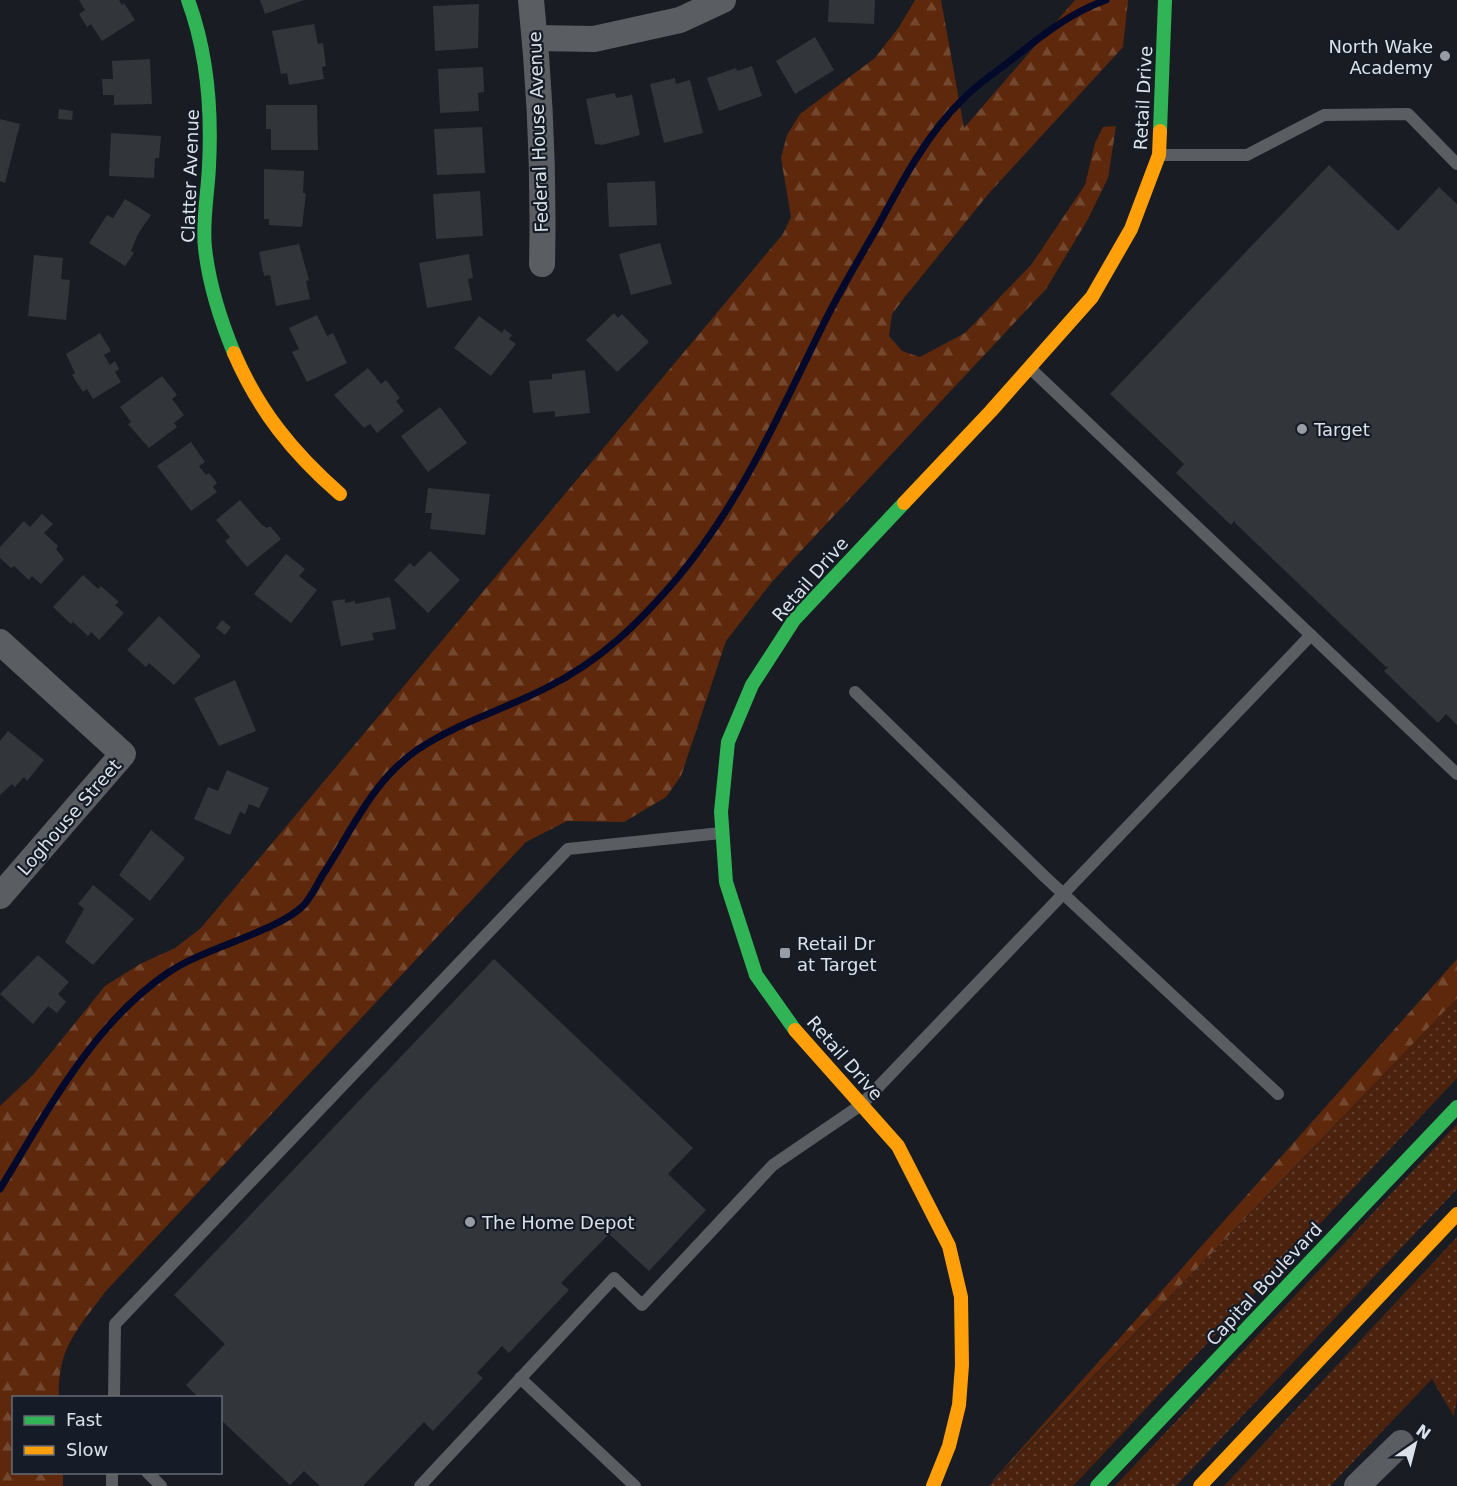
<svg xmlns="http://www.w3.org/2000/svg" width="1457" height="1486" viewBox="0 0 1457 1486" font-family="'DejaVu Sans',sans-serif">
  <style>
    .grass { fill: url(#grass-dots) }
    .forest { fill: url(#forest-firs) }
    .lines { fill: none; stroke-linecap: round; stroke-linejoin: round }
    .stream { stroke: #02092a; stroke-width: 7 }
    .building { fill: #32353a }
    .lane { stroke: #5a5d62; stroke-width: 12 }
    .street { stroke: #5a5d62; stroke-width: 26 }
    .fast { stroke: #30b455; stroke-width: 14 }
    .slow { stroke: #ff9f0a; stroke-width: 14 }
    .poi-dot { fill: #989ca4; stroke: #151c27; stroke-width: 2 }
    .labels { text-anchor: middle; dominant-baseline: central; stroke-width: 4.5; stroke-linejoin: round; paint-order: stroke }
    .poi-label { font-size: 18px; fill: #dce1e9; stroke: #151c27; text-anchor: start }
    .street-label { font-size: 18px; fill: #dce1e9; stroke: #151c27 }
  </style>
  <defs>
    <pattern id="grass-dots" width="8" height="8" patternUnits="userSpaceOnUse" patternTransform="scale(1.5)"><rect width="8" height="8" fill="#4a220e"/><path d="M2 2h.1M6 6h.1" fill="none" stroke="#644231" stroke-width="1.8" stroke-linecap="round"/></pattern>
    <pattern id="forest-firs" width="22" height="20" patternUnits="userSpaceOnUse" patternTransform="scale(1.5)"><rect width="22" height="20" fill="#5d280c"/><path d="M5 1l3.5 6h-7zM16 11l3.5 6h-7z" fill="#74472f"/></pattern>
  </defs>
  <rect width="100%" height="100%" fill="#191d23"/>
  <!-- grass -->
  <g class="grass">
    <polygon points="1457,998 1457,1078 1073,1486 989,1486"/>
    <polygon points="1457,1124 1457,1189 1176,1486 1115,1486"/>
    <polygon points="1457,1237 1457,1397 1454,1417 1432,1379 1330,1486 1224,1486"/>
  </g>
  <!-- forest -->
  <g class="forest">
    <path d="M 915,0 L 941,0 L 964,128 L 1075,0 L 1128,0 L 1123,47 L 990,192 L 904,298 L 892,314 L 889,336 L 902,351 L 920,357 L 965,333 L 1031,265 L 1085,185 L 1095,143 L 1103,127 L 1116,126 L 1108,178 L 1088,219 L 1046,289 L 771,583 L 726,641 L 681,776 L 666,797 L 624,822 L 567,821 L 526,842 L 105,1292 C 78,1329 57,1348 59,1397 L 14,1398 L 14,1472 L 63,1473 L 63,1486 L 0,1486 L 0,1106 L 33,1075 L 105,986 L 140,964 L 175,948 L 201,928 L 783,234 L 791,217 L 781,158 L 787,135 L 800,114 L 875,58 L 899,27 Z"/>
    <polygon points="1457,959 1457,998 988,1486"/>
  </g>
  <g class="lines">
    <!-- stream -->
    <path class="stream" d="M 0,1189 C 47,1112 92,1024 169,972 C 206,947 277,932 304,905 C 311,897 317,885 322,876 C 352,831 371,782 417,750 C 457,723 503,710 546,688 C 601,661 640,622 679,576 C 743,499 781,410 825,321 C 841,289 860,257 878,226 C 901,183 927,134 962,100 C 977,84 997,71 1014,58 C 1042,35 1072,12 1106,0"/>
  </g>
  <!-- building -->
  <g class="building">
    <polygon points="79,0 119,0 122,5 124,3 135,20 102,41 91,24 87,27 79,14 85,10"/>
    <polygon points="260,0 304,0 265,14"/>
    <polygon points="829,0 875,0 874,24 828,22"/>
    <polygon points="479,4 478,48 435,51 433,6"/>
    <polygon points="314,24 318,44 323,43 326,66 322,67 324,79 289,85 287,73 281,74 272,31"/>
    <polygon points="815,37 834,70 795,94 776,61"/>
    <polygon points="150,59 152,104 114,105 114,95 103,95 102,79 113,79 112,61"/>
    <polygon points="752,66 762,96 719,111 707,78 736,68 737,71"/>
    <polygon points="483,67 484,92 478,93 479,111 440,113 438,69"/>
    <polygon points="675,78 676,84 690,80 703,133 664,143 650,84"/>
    <polygon points="615,93 616,98 632,95 640,135 602,145 595,144 586,99"/>
    <polygon points="266,105 317,105 318,150 271,150 271,129 266,129"/>
    <polygon points="59,109 73,111 72,120 58,119"/>
    <polygon points="0,119 20,124 5,183 0,181"/>
    <polygon points="482,127 485,173 437,175 434,129"/>
    <polygon points="111,133 161,136 159,158 155,158 154,178 109,176"/>
    <polygon points="1329,165 1398,231 1439,187 1457,204 1457,725 1446,714 1438,723 1384,671 1389,666 1386,667 1235,523 1235,520 1231,525 1176,473 1184,464 1110,394"/>
    <polygon points="264,169 304,171 303,193 306,194 302,227 269,225 269,219 264,219"/>
    <polygon points="655,181 657,225 609,227 607,183"/>
    <polygon points="480,191 483,236 436,239 433,194"/>
    <polygon points="125,199 151,215 138,234 131,251 134,253 125,266 89,243 107,215 113,218"/>
    <polygon points="660,243 672,284 631,295 619,254"/>
    <polygon points="299,244 309,280 306,281 310,299 276,306 270,275 264,276 259,252"/>
    <polygon points="469,254 473,278 468,279 472,300 427,308 419,263"/>
    <polygon points="34,255 63,258 61,279 70,280 66,320 28,316"/>
    <polygon points="614,313 618,318 622,314 649,342 617,372 586,340"/>
    <polygon points="317,315 327,336 333,333 347,363 307,382 292,352 299,349 289,328"/>
    <polygon points="479,316 502,333 504,329 512,335 509,339 516,344 491,376 454,348"/>
    <polygon points="100,333 111,351 104,355 110,365 115,361 119,369 115,372 121,382 93,399 87,389 83,392 72,375 75,373 66,354"/>
    <polygon points="368,368 381,384 386,380 400,398 396,401 404,411 377,433 370,424 364,428 334,395"/>
    <polygon points="585,370 590,413 555,417 555,411 533,413 529,381 552,379 552,374"/>
    <polygon points="162,376 177,395 172,399 184,415 174,423 177,427 149,448 128,424 131,422 120,407"/>
    <polygon points="440,407 467,443 428,472 401,436"/>
    <polygon points="191,442 205,462 199,466 206,475 209,473 217,483 213,487 217,492 191,511 157,466"/>
    <polygon points="428,488 490,494 485,535 430,529 432,513 425,513"/>
    <polygon points="240,500 262,525 267,528 270,526 281,539 247,567 225,541 230,537 216,520"/>
    <polygon points="42,514 53,524 44,533 58,546 56,549 64,559 41,584 32,576 29,580 14,566 11,568 0,558 0,547 24,521 30,527"/>
    <polygon points="430,551 460,580 428,613 394,580 410,563 414,567"/>
    <polygon points="286,554 305,569 299,576 317,590 291,623 254,594"/>
    <polygon points="83,575 98,589 101,586 119,602 115,605 124,613 99,640 91,632 88,636 73,622 71,624 53,607"/>
    <polygon points="390,597 396,629 372,633 374,640 341,646 332,601 345,599 345,603 355,601 355,604"/>
    <polygon points="159,616 201,656 174,685 149,663 146,667 127,650"/>
    <polygon points="222,620 231,627 225,635 216,628"/>
    <polygon points="235,680 256,731 219,746 194,698"/>
    <polygon points="8,731 44,760 27,781 24,777 15,787 12,784 0,795 0,741"/>
    <polygon points="227,770 269,788 259,808 249,804 245,814 240,812 230,835 194,819 208,787 218,791"/>
    <polygon points="151,830 185,858 150,901 119,875"/>
    <polygon points="93,885 134,919 93,965 65,942 84,909 78,904"/>
    <polygon points="38,955 69,982 58,994 66,1002 57,1013 48,1006 33,1024 0,994"/>
    <polygon points="494,959 693,1148 668,1174 706,1210 649,1271 609,1234 561,1283 569,1290 509,1353 502,1346 477,1373 483,1378 433,1431 424,1422 363,1486 320,1486 304,1471 290,1485 220,1419 220,1398 199,1398 186,1385 225,1344 174,1295"/>
  </g>
  <g class="lines">
    <!-- lane -->
    <g class="lane">
      <polyline points="1159,155 1247,155 1324,115 1408,114 1457,164"/>
      <polyline points="1031,369 1457,774"/>
      <polyline points="855,692 1043,875 1278,1094"/>
      <polyline points="520,1378 635,1486"/>
      <polyline points="114,1398 115,1324 568,849 721,833"/>
      <polyline points="147,1472 161,1486"/>
      <polyline points="112,1486 112,1472"/>
      <polyline points="420,1486 614,1278 642,1305 773,1165 861,1105 1311,635"/>
    </g>
    <!-- street -->
    <g class="street">
      <path d="M 531,0 C 540,87 544,177 542,264"/>
      <polyline points="535,38 594,39 680,20 723,0"/>
      <polyline points="0,642 123,754 0,896"/>
      <polyline points="1357,1486 1401,1443"/>
    </g>
    <!-- fast -->
    <g class="fast">
      <path d="M 188,0 C 208,54 212,109 209,166 C 208,193 202,221 205,248 C 209,285 220,319 234,353"/>
      <polyline points="1160,131 1165,0"/>
      <polyline points="795,1030 756,975 726,882 721,812 728,742 752,685 794,620 904,503"/>
      <polyline points="1097,1486 1457,1107"/>
    </g>
    <!-- slow -->
    <g class="slow">
      <path d="M 234,353 C 259,411 293,453 340,494"/>
      <polyline points="904,503 991,411 1092,297 1131,229 1159,155 1160,131"/>
      <polyline points="795,1030 898,1146 949,1246 961,1297 962,1365 959,1405 949,1446 933,1486"/>
      <polyline points="1200,1486 1457,1214"/>
    </g>
  </g>
  <!-- markers -->
  <g class="poi-dot">
    <circle cx="1445" cy="56" r="6"/>
    <circle cx="1302" cy="429" r="6"/>
    <rect x="779" y="947" width="12" height="12" rx="3"/>
    <circle cx="470" cy="1222" r="6"/>
  </g>
  <g class="labels">
    <!-- poi labels -->
    <g class="poi-label">
      <text x="1433" y="46" text-anchor="end">North Wake<tspan x="1433" dy="21">Academy</tspan></text>
      <text x="1314" y="429">Target</text>
      <text x="797" y="943">Retail Dr<tspan x="797" dy="21">at Target</tspan></text>
      <text x="482" y="1222">The Home Depot</text>
    </g>
    <!-- street labels -->
    <g class="street-label">
      <text transform="translate(1143 98) rotate(-87)">Retail Drive</text>
      <text transform="translate(538 132) rotate(-92)">Federal House Avenue</text>
      <text transform="translate(190 176) rotate(-88)">Clatter Avenue</text>
      <text transform="translate(810 579) rotate(-49)">Retail Drive</text>
      <text transform="translate(69 817) rotate(-49)">Loghouse Street</text>
      <text transform="translate(845 1058) rotate(49)">Retail Drive</text>
      <text transform="translate(1264 1284) rotate(-47)">Capital Boulevard</text>
    </g>
  </g>
  <!-- legend -->
  <rect x="12" y="1396" width="210" height="78" fill="#151c27" stroke="#656b75" stroke-width="1.5"/>
  <rect x="24" y="1416" width="30" height="9" fill="#30b455" stroke="#656b75" stroke-width="1.5"/>
  <text x="66" y="1426" font-size="18" fill="#dce1e9">Fast</text>
  <rect x="24" y="1446" width="30" height="9" fill="#ff9f0a" stroke="#656b75" stroke-width="1.5"/>
  <text x="66" y="1456" font-size="18" fill="#dce1e9">Slow</text>
  <!-- north arrow -->
  <g transform="translate(1415 1444) rotate(35)" stroke="#151c27" stroke-width="4.5" paint-order="stroke">
  <path d="M0-4.5L10 22L0 15L-10 22Z" fill="#dce1e9"/>
  <text y="-9" font-size="16" font-weight="bold" text-anchor="middle" fill="#dce1e9">N</text>
  </g>
</svg>
